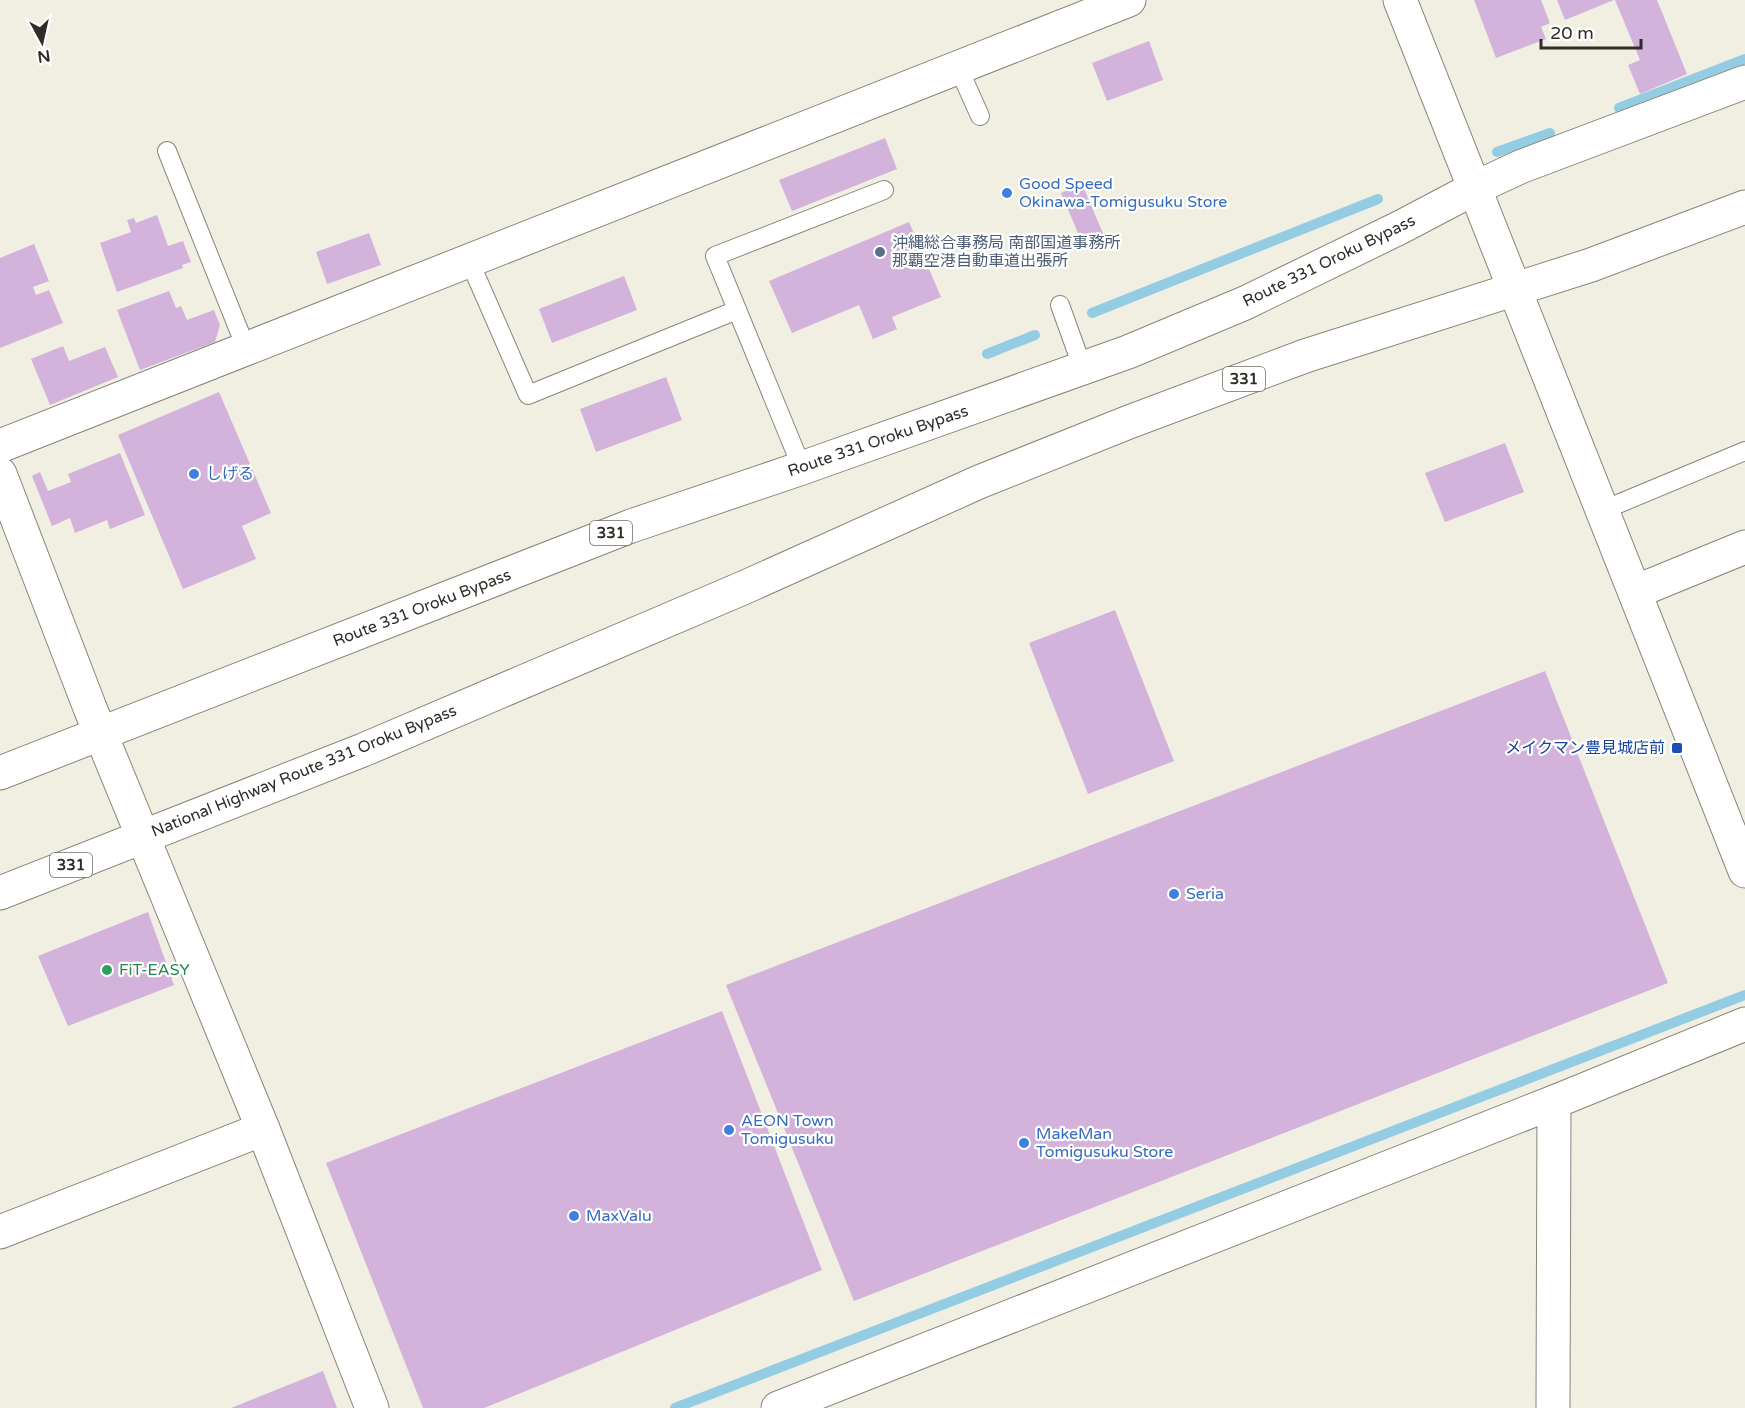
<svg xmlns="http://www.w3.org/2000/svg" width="1745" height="1408" viewBox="0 0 1745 1408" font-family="'Varela Round','Noto Sans JP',sans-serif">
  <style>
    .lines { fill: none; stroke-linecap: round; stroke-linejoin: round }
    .stream { stroke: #94cde3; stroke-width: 10 }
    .building { fill: #d3b3dc }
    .service-casing { stroke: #888678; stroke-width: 20 }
    .minor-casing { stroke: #888678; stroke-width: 35 }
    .tertiary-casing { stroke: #888678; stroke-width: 35 }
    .trunk-casing { stroke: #888678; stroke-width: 35 }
    .service { stroke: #fff; stroke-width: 18 }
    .minor { stroke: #fff; stroke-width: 33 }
    .tertiary { stroke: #fff; stroke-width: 33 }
    .trunk { stroke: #fff; stroke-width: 33 }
    .shop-dot { fill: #3f7fe0; stroke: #fff; stroke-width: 2 }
    .service-dot { fill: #5c6f8a; stroke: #fff; stroke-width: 2 }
    .transit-dot { fill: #1a4fb4; stroke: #fff; stroke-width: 2 }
    .leisure-dot { fill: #2e9e5b; stroke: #fff; stroke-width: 2 }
    .labels { text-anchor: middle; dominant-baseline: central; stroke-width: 4.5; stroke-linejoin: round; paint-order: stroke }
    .shield { fill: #fff; stroke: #6d6c68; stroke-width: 1.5 }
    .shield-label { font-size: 15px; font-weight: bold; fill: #2e2d27 }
    .shop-label { font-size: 16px; fill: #366cbe; stroke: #fff; text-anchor: start }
    .service-label { font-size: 16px; fill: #4e5e75; stroke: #fff; text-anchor: start }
    .street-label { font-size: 16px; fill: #2e2d27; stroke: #fff }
    .transit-label { font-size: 16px; fill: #164399; stroke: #fff; text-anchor: end }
    .leisure-label { font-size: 16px; fill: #27864d; stroke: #fff; text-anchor: start }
  </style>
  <rect width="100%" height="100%" fill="#f1efe1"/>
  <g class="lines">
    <!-- stream -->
    <g class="stream">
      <polyline points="1619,108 1745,59"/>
      <polyline points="1497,152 1550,133"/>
      <polyline points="1092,313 1378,199"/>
      <polyline points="987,354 1035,335"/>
      <polyline points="675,1408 1745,995"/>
    </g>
  </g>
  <!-- building -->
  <g class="building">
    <polygon points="1474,0 1541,0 1550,23 1541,27 1546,39 1496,58"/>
    <polygon points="1557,0 1614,0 1565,20"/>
    <polygon points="1615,0 1657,0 1687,74 1640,94 1628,65 1640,60"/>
    <polygon points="1149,41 1163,80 1107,101 1092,63"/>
    <polygon points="885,138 897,169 792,211 779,180"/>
    <polygon points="1082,184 1105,238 1084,247 1061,193"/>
    <polygon points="157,215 168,246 183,241 191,262 182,265 183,268 117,292 100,243 131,232 127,220 134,218 136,223"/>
    <polygon points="909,222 941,297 892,317 897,329 873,339 859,305 792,333 769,281"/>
    <polygon points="369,233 381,265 327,284 316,252"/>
    <polygon points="34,244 49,281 33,287 36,295 49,290 63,323 0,348 0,258"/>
    <polygon points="624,276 637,310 552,343 539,309"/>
    <polygon points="169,291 176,308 181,306 187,320 214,310 220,325 215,342 140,370 117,310"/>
    <polygon points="63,346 69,361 105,347 118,377 50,405 31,359"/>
    <polygon points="666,377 682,420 596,452 580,409"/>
    <polygon points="219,392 271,513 242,526 256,559 183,589 118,435"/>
    <polygon points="1505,443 1524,492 1445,522 1425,473"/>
    <polygon points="120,453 145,515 110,529 107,520 75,533 70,518 52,526 32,476 40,472 48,491 71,482 68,474"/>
    <polygon points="1115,610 1174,761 1088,794 1029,643"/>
    <polygon points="1545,671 1668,983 854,1301 726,985"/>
    <polygon points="148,912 174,985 68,1026 38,956"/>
    <polygon points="722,1011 822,1270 484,1408 423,1408 326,1163"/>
    <polygon points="323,1371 337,1408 231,1408"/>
  </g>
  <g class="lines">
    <!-- service casing -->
    <g class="service-casing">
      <g id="service">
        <polyline points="958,67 980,116"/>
        <polyline points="167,151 246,348"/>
        <polyline points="469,260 528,395 737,310"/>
        <polyline points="1060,305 1083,369"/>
        <polyline points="802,468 715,256 884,190"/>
        <polyline points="1601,511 1745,451"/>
      </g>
    </g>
    <!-- minor casing -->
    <g class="minor-casing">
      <g id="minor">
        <polyline points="0,446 1129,0"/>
        <polyline points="0,474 90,708 263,1129 372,1408"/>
        <polyline points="1635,592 1745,547"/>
        <polyline points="0,1232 263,1129"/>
        <polyline points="778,1408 1554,1102 1745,1024"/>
        <polyline points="1553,1408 1554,1102"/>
      </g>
    </g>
    <!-- tertiary casing -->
    <g class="tertiary-casing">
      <polyline id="tertiary" points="1400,0 1745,871"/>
    </g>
    <!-- trunk casing -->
    <g class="trunk-casing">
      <g id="trunk">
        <polyline points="0,773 631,526 802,468 1128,352 1245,303 1401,227 1475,188 1520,167 1745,82"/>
        <polyline points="0,893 363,750 743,588 979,482 1129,422 1305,356 1591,265 1745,207"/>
      </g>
    </g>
    <!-- service -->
    <use href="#service" class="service"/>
    <!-- minor -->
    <use href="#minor" class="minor"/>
    <!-- tertiary -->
    <use href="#tertiary" class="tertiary"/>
    <!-- trunk -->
    <use href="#trunk" class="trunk"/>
  </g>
  <!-- markers -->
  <g class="shop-dot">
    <circle cx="1007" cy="193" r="6"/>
    <circle cx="194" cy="474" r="6"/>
    <circle cx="1174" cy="894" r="6"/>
    <circle cx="729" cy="1130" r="6"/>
    <circle cx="1024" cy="1143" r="6"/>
    <circle cx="574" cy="1216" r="6"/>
  </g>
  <circle class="service-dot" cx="880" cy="252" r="6"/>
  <rect class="transit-dot" x="1671" y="742" width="12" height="12" rx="3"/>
  <circle class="leisure-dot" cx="107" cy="970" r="6"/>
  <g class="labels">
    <!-- shield labels -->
    <g class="shield">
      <rect x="1223" y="367" width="42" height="24" rx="4.5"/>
      <rect x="590" y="521" width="42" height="24" rx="4.5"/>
      <rect x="50" y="853" width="42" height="24" rx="4.5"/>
    </g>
    <g class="shield-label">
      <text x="1244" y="379">331</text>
      <text x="611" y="533">331</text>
      <text x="71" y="865">331</text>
    </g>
    <!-- shop labels -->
    <g class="shop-label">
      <text x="1019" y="184">Good Speed<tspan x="1019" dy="18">Okinawa-Tomigusuku Store</tspan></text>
      <text x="206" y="474">しげる</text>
      <text x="1186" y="894">Seria</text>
      <text x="741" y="1121">AEON Town<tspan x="741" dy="18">Tomigusuku</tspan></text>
      <text x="1036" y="1134">MakeMan<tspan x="1036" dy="18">Tomigusuku Store</tspan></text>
      <text x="586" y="1216">MaxValu</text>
    </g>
    <!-- service labels -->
    <g class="service-label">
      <text x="892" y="243">沖縄総合事務局 南部国道事務所<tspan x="892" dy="18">那覇空港自動車道出張所</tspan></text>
    </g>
    <!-- street labels -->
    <g class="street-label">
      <text transform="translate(1329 261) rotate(-26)">Route 331 Oroku Bypass</text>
      <text transform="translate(878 441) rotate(-19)">Route 331 Oroku Bypass</text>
      <text transform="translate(422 608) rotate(-21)">Route 331 Oroku Bypass</text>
      <text transform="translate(304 771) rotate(-22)">National Highway Route 331 Oroku Bypass</text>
    </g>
    <!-- transit labels -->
    <g class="transit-label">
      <text x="1665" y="748">メイクマン豊見城店前</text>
    </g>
    <!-- leisure labels -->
    <g class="leisure-label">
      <text x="119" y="970">FiT-EASY</text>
    </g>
  </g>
  <!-- north arrow -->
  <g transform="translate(42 42) rotate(172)" stroke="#ffffff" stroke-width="4.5" paint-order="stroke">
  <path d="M0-4.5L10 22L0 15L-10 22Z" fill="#2e2d27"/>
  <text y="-9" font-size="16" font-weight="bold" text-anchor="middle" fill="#2e2d27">N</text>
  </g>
  <!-- scale -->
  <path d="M1541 39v9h100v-9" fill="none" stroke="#2e2d27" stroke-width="3"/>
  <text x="1550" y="39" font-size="18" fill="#2e2d27" stroke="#ffffff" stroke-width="4.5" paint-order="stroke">20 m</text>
</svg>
